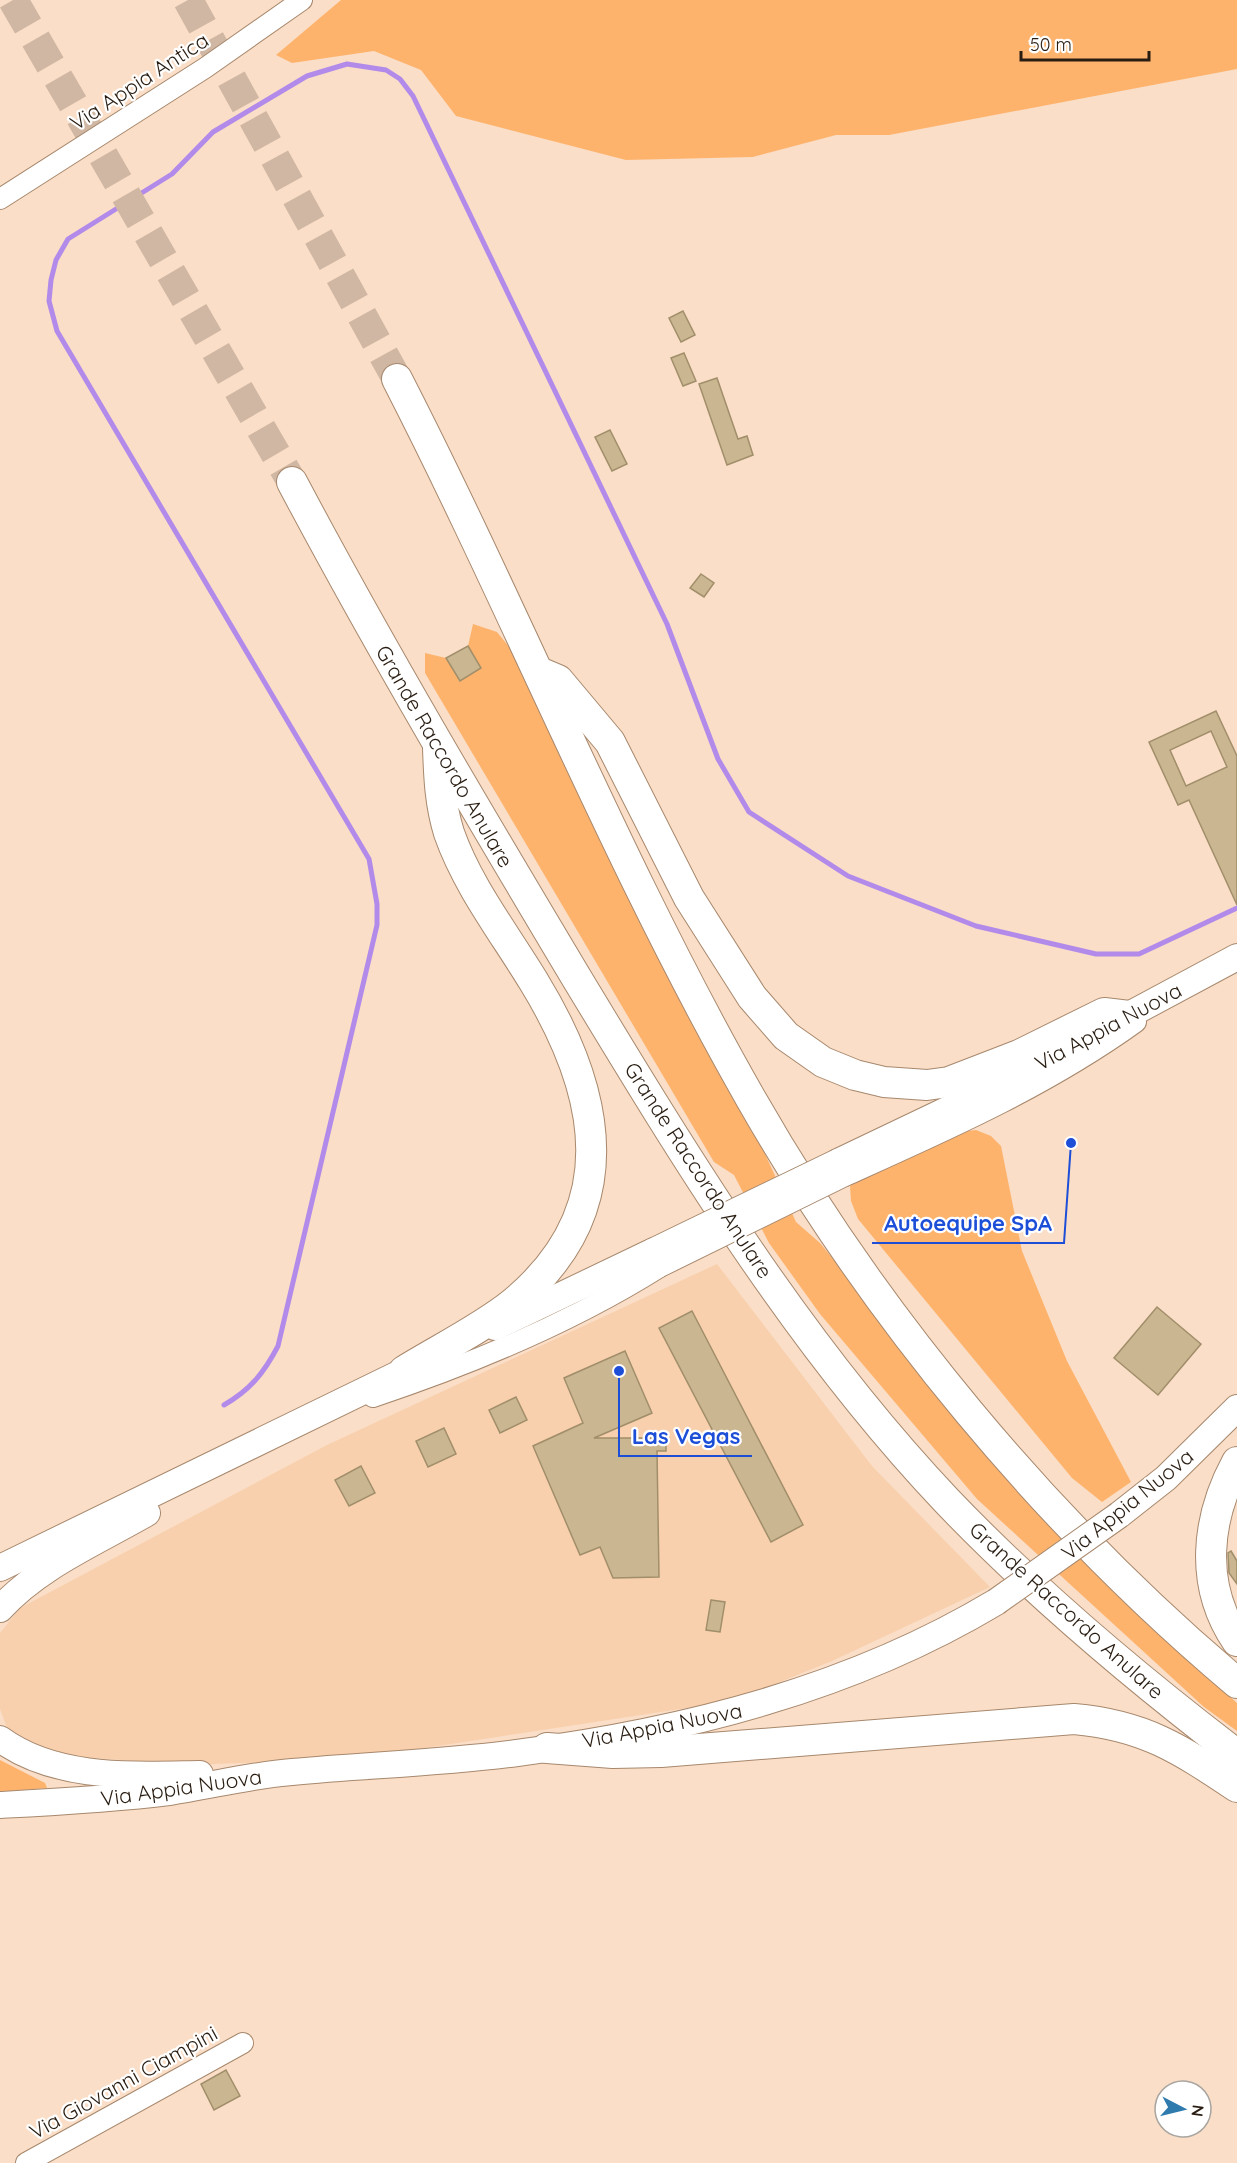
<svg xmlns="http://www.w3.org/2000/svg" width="1237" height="2163" viewBox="0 0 1237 2163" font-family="Quicksand,sans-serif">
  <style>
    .built { fill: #f8d0ad }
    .green { fill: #feb36d }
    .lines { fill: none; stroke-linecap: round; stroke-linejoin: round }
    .stream { stroke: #b28aea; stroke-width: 5 }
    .building { fill: #cab691; stroke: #a18e6a; stroke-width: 1.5; fill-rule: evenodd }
    .highway-tunnel { stroke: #d0b7a3; stroke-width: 30; stroke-dasharray: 30 15; stroke-linecap: butt }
    .minor-casing { stroke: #a7886d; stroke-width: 22 }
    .major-casing { stroke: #a7886d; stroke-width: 28 }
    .highway-casing { stroke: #a7886d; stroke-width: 32 }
    .minor { stroke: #fff; stroke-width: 20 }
    .major { stroke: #fff; stroke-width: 26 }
    .highway { stroke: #fff; stroke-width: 30 }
    .minor-bridge-casing { stroke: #a7886d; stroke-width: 22; stroke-linecap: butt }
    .major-bridge-casing { stroke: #a7886d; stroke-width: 28; stroke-linecap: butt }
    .minor-bridge { stroke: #fff; stroke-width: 20 }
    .major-bridge { stroke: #fff; stroke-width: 26 }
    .labels { text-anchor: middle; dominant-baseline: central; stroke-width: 4.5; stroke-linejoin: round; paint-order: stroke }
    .street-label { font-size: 21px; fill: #291d12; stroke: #fff }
    .leader { fill: none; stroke: #1d4ed8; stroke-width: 2 }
    .callout-dot { fill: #1d4ed8; stroke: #fff; stroke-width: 2 }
    .callout-label { font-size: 22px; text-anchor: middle; font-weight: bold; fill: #1d4ed8; stroke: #fff; stroke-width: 4.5; stroke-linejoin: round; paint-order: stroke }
  </style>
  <rect width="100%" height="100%" fill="#fadec7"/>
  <!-- built -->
  <polygon class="built" points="717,1264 872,1466 990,1587 832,1661 733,1701 353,1759 189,1765 55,1755 7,1728 0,1709 0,1633 20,1608 327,1445"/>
  <!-- green -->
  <g class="green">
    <polygon points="341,0 1237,0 1237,69 889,135 836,135 753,157 626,160 456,116 421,70 374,51 292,63 276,55"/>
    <polygon points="473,624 497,632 510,648 644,931 761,1145 796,1222 820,1243 1048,1523 1107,1585 1237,1703 1237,1731 1204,1707 977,1499 820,1314 769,1243 734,1175 714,1162 425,673 425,653 446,658 460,681 481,668 468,646"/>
    <polygon points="976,1130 991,1136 1001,1146 1022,1251 1067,1361 1131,1482 1102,1502 1072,1478 858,1219 851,1201 850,1186 873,1167 900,1162 959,1132"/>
    <polygon points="0,1760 45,1783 47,1788 0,1792"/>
  </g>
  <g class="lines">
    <!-- stream -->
    <path class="stream" d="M 224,1405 C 250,1390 264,1373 278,1346 L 377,925 L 377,904 L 369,859 L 57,331 L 49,301 L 51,280 L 56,260 L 68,239 L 172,174 L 213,132 L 307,76 L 347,64 L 386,70 L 400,79 L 413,96 L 667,624 L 718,759 L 749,812 L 848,876 L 976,926 L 1096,954 L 1139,954 L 1237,908"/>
  </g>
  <!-- building -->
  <g class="building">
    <polygon points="683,311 695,335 681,342 669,318"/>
    <polygon points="684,353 696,381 683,386 671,358"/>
    <polygon points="717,378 738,439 747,436 753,455 727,465 699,384"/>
    <polygon points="610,430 627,464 612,471 595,437"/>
    <polygon points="701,574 714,583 704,597 690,588"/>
    <polygon points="468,646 481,668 460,681 446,658"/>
    <path d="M 1216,711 L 1237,756 L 1237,905 L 1189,800 L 1178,805 L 1149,742 ZM 1211,731 L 1227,767 L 1186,786 L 1170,750 Z"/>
    <polygon points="1157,1307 1201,1344 1158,1395 1114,1358"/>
    <polygon points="692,1311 803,1525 771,1542 659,1328"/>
    <polygon points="625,1351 652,1413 594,1438 666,1438 666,1451 657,1451 659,1577 613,1578 600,1547 580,1555 533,1446 583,1423 564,1378"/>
    <polygon points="516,1397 527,1420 500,1433 489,1410"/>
    <polygon points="444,1428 456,1454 428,1467 416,1441"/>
    <polygon points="361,1466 375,1493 349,1506 335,1480"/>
    <polygon points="1231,1551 1237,1561 1237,1584 1229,1573 1228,1553"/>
    <polygon points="711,1600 725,1602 720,1632 706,1630"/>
    <polygon points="226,2070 240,2096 214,2110 201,2084"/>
  </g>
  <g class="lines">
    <!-- highway-tunnel -->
    <g class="highway-tunnel">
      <polyline points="13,0 292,482"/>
      <polyline points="188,0 397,379"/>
    </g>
    <!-- minor casing -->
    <g class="minor-casing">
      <g id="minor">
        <polyline points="0,199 205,68 302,0"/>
        <path d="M 845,1176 C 945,1131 1046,1087 1136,1022"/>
        <path d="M 373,1397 C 472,1364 571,1323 660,1267"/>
        <polyline points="26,2163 243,2043"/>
      </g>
    </g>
    <!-- major casing -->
    <g class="major-casing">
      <g id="major">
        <polyline points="838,1162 991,1089 1237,957"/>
        <polyline points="495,1327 654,1251"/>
        <polyline points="1119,1515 1166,1478 1237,1408"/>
        <polyline points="0,1568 421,1363"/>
        <path d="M 0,1609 C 39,1566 97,1542 147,1513"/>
        <path d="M 0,1739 C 56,1780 133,1775 200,1774"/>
        <path d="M 0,1805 C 56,1802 113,1799 169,1792 C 210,1786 251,1775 292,1772 C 367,1765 442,1763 517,1753 C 684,1731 851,1689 996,1602"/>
      </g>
    </g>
    <!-- highway casing -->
    <g class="highway-casing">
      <g id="highway">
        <path d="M 397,379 C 519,617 618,866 751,1099 C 874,1315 1047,1523 1237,1683"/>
        <path d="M 292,482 C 381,650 478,813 576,977 C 686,1159 799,1345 947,1501 C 1036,1594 1135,1677 1237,1755"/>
        <polyline points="539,672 558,680 610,742 689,898 752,997 786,1036 823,1062 855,1075 884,1082 927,1085 949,1082 1019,1055 1104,1013 1129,1016"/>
        <path d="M 404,1371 C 438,1350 482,1328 512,1304 C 625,1211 603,1095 534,982 C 505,934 468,887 449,833 C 440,804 439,777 438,748"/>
        <path d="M 1237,1462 C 1206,1519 1199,1585 1237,1641"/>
        <path d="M 547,1748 L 613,1753 L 661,1752 L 1074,1719 C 1144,1725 1180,1749 1237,1787"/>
      </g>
    </g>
    <!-- minor -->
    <use href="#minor" class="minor"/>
    <!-- major -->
    <use href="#major" class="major"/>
    <!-- highway -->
    <use href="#highway" class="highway"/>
    <!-- minor-bridge casing -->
    <g class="minor-bridge-casing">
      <polyline id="minor-bridge" points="660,1267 845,1176"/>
    </g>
    <!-- major-bridge casing -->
    <g class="major-bridge-casing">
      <g id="major-bridge">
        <polyline points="654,1251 838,1162"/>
        <polyline points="996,1602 1119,1515"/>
      </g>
    </g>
    <!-- minor-bridge -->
    <use href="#minor-bridge" class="minor-bridge"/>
    <!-- major-bridge -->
    <use href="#major-bridge" class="major-bridge"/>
  </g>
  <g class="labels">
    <!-- street labels -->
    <g class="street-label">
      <text transform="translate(139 81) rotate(-33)">Via Appia Antica</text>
      <text transform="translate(445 756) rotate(60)">Grande Raccordo Anulare</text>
      <text transform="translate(1108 1026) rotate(-28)">Via Appia Nuova</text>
      <text transform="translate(699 1170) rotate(57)">Grande Raccordo Anulare</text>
      <text transform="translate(1127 1504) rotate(-39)">Via Appia Nuova</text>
      <text transform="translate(1067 1610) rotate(42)">Grande Raccordo Anulare</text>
      <text transform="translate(662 1725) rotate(-11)">Via Appia Nuova</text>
      <text transform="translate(181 1787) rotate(-8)">Via Appia Nuova</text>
      <text transform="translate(123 2082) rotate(-29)">Via Giovanni Ciampini</text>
    </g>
  </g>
  <!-- callouts -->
  <path class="leader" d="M1071 1143L1064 1243H872M619 1371L619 1456H752"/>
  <g class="callout-dot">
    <circle cx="1071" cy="1143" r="6"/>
    <circle cx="619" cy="1371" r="6"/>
  </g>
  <g class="callout-label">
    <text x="968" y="1231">Autoequipe SpA</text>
    <text x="686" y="1444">Las Vegas</text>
  </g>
  <!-- north arrow -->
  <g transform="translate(1183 2109) rotate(97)"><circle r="28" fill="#ffffff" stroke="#a9a5a0" stroke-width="1.5"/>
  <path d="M0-4.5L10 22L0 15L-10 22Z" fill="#307bae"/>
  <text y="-9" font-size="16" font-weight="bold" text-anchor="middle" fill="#291d12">N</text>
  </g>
  <!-- scale -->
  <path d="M1021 51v9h128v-9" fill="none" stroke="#291d12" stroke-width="3"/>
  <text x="1030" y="51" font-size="18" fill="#291d12" stroke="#ffffff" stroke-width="4.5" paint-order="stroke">50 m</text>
</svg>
